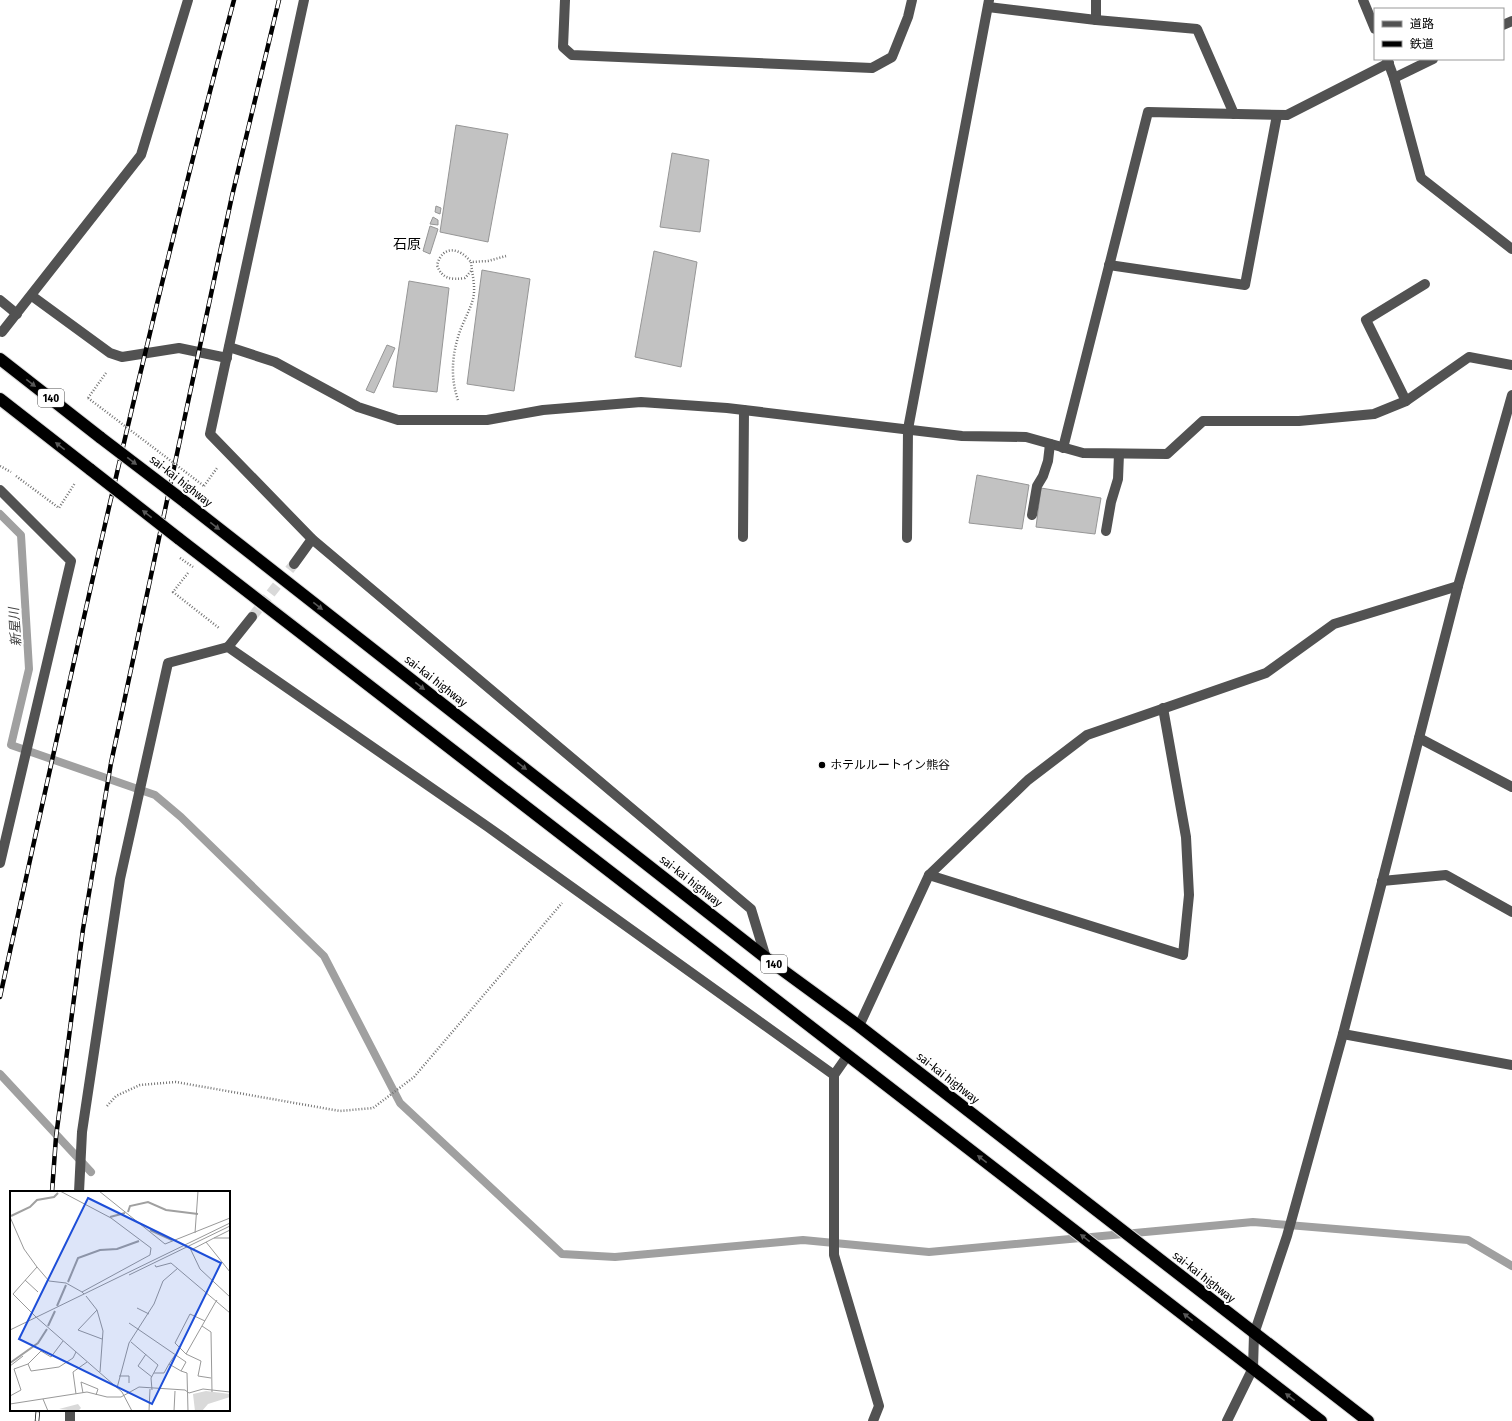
<svg xmlns="http://www.w3.org/2000/svg" width="1512" height="1421" viewBox="0 0 1512 1421" font-family="'Fira Sans Condensed','Noto Sans JP',sans-serif">
  <style>
    .lines { fill: none; stroke-linecap: round; stroke-linejoin: round }
    .stream { stroke: #a0a0a0; stroke-width: 8 }
    .building { fill: #c2c2c2; stroke: #969696 }
    .minor-tunnel { stroke: #d9d9d9; stroke-width: 10; stroke-dasharray: 10 5; stroke-linecap: butt }
    .highway-casing { stroke: #dbdbdb; stroke-width: 14 }
    .path { stroke: #747474; stroke-width: 2.5; stroke-dasharray: 1 2; stroke-linecap: butt }
    .minor { stroke: #525252; stroke-width: 10 }
    .highway { stroke: #000; stroke-width: 12 }
    .rail-casing { stroke: #000; stroke-width: 4.5 }
    .rail { stroke: #fff; stroke-width: 3; stroke-dasharray: 9; stroke-linecap: butt }
    .highway-bridge-casing { stroke: #dbdbdb; stroke-width: 14; stroke-linecap: butt }
    .path-bridge { stroke: #747474; stroke-width: 2.5; stroke-dasharray: 1 2; stroke-linecap: butt }
    .highway-bridge { stroke: #000; stroke-width: 12 }
    .oneway { fill: #595959 }
    .poi-dot { fill: #000; stroke: #fff; stroke-width: 1.5 }
    .labels { text-anchor: middle; dominant-baseline: central; stroke-width: 4; stroke-linejoin: round; paint-order: stroke }
    .shield { fill: #fff; stroke: #4c4c4c; stroke-width: 1 }
    .shield-label { font-size: 11px; font-weight: bold; fill: #000 }
    .street-label { font-size: 12px; fill: #000; stroke: #fff }
    .poi-label { font-size: 12px; fill: #000; stroke: #fff; text-anchor: start }
    .water-label { font-size: 13px; font-style: italic; fill: #414141; stroke: #fff }
    .quarter-label { font-size: 14px; fill: #000; stroke: #fff }
    .inset-river { fill: none; stroke: #a0a0a0; stroke-width: 2 }
    .inset-road { fill: none; stroke: #999; stroke-width: 1 }
    .view { fill: #1d4ed8; fill-opacity: 0.15; stroke: #1d4ed8; stroke-width: 2 }
    .inset-edge { fill: none; stroke: #000; stroke-width: 2 }
  </style>
  <rect width="100%" height="100%" fill="#fff"/>
  <g class="lines">
    <!-- stream -->
    <g class="stream">
      <polyline points="0,514 21,535 29,669 11,745 155,795 181,817 324,956 400,1103 562,1254 615,1257 803,1240 929,1252 1253,1222 1468,1240 1512,1266"/>
      <polyline points="0,1074 91,1172"/>
    </g>
  </g>
  <!-- building -->
  <g class="building">
    <polygon points="456,125 508,134 488,242 440,232"/>
    <polygon points="672,153 709,160 700,232 660,227"/>
    <polygon points="436,206 441,208 440,214 435,212"/>
    <polygon points="433,217 438,220 438,225 430,224"/>
    <polygon points="430,226 438,229 430,254 423,251"/>
    <polygon points="654,251 697,262 681,367 635,357"/>
    <polygon points="482,270 530,279 514,391 467,384"/>
    <polygon points="409,281 449,288 437,392 393,387"/>
    <polygon points="387,345 395,348 374,393 366,390"/>
    <polygon points="977,475 1029,485 1022,529 969,523"/>
    <polygon points="1041,488 1101,498 1095,534 1036,527"/>
  </g>
  <g class="lines">
    <!-- minor-tunnel -->
    <polyline class="minor-tunnel" points="252,617 294,564"/>
    <!-- highway casing -->
    <g class="highway-casing">
      <g id="highway">
        <polyline points="0,359 101,438"/>
        <polyline points="0,399 91,470"/>
        <polyline points="185,502 766,958 859,1026 1368,1421"/>
        <polyline points="178,538 1321,1421"/>
      </g>
    </g>
    <!-- path -->
    <g class="path">
      <path d="M 471,271 L 465,278 C 451,280 442,279 437,265 C 443,244 460,248 471,262"/>
      <polyline points="88,398 106,373"/>
      <path d="M 458,400 C 450,377 452,354 460,331 C 464,320 470,310 473,299 C 476,287 472,274 471,262 L 488,261 L 506,256"/>
      <polyline points="0,466 11,472"/>
      <polyline points="16,476 59,508 75,483"/>
      <polyline points="204,486 217,468"/>
      <polyline points="188,573 173,592 219,628"/>
      <polyline points="107,1106 116,1096 140,1085 176,1082 340,1111 373,1108 414,1077 562,903"/>
    </g>
    <!-- minor -->
    <g class="minor">
      <polyline points="304,0 210,434 312,539 751,909 766,958"/>
      <polyline points="565,0 563,47 572,55 872,68 892,57 908,17 912,0"/>
      <polyline points="1363,0 1375,29"/>
      <polyline points="988,7 1096,20 1096,0"/>
      <polyline points="1096,20 1197,29 1234,114"/>
      <polyline points="1503,25 1512,21"/>
      <polyline points="1387,59 1394,78 1421,178 1512,249"/>
      <polyline points="1394,78 1433,59"/>
      <polyline points="1109,265 1245,285 1277,115"/>
      <polyline points="32,296 110,353 122,357 179,348 227,358"/>
      <polyline points="0,300 17,314"/>
      <polyline points="2,332 141,155 188,0"/>
      <polyline points="229,347 275,362 358,407 398,420 487,420 543,410 641,402 727,408 962,436 1026,437 1083,453 1167,454 1203,421 1299,421 1374,414 1406,401 1469,357 1512,365"/>
      <polyline points="1406,401 1366,320 1425,284"/>
      <polyline points="1063,448 1148,112 1287,115 1389,63"/>
      <polyline points="0,490 71,561 0,863"/>
      <polyline points="1032,515 1037,486 1043,476 1048,461 1050,444"/>
      <polyline points="1106,531 1111,502 1118,479 1119,454"/>
      <polyline points="743,537 744,410"/>
      <polyline points="907,538 908,429 989,0"/>
      <polyline points="294,564 312,539"/>
      <polyline points="228,647 252,617"/>
      <polyline points="1419,738 1512,787"/>
      <polyline points="929,875 1183,955 1189,895 1186,837 1163,708"/>
      <polyline points="1382,881 1446,875 1512,912"/>
      <polyline points="859,1026 929,875 1028,780 1087,735 1266,673 1334,624 1458,586"/>
      <polyline points="1343,1034 1512,1065"/>
      <polyline points="834,1075 834,1255 879,1406 873,1421"/>
      <polyline points="79,1192 82,1132 120,879 168,663 228,647 488,827 834,1075 848,1055"/>
      <polyline points="70,1421 70,1410"/>
      <polyline points="1227,1421 1253,1368 1254,1334 1287,1236 1343,1034 1458,586 1512,395"/>
    </g>
    <!-- highway -->
    <use href="#highway" class="highway"/>
    <!-- rail casing -->
    <g class="rail-casing">
      <g id="rail">
        <path d="M 0,997 C 73,663 146,330 234,0"/>
        <polyline points="52,1192 56,1137 83,929 111,763 232,196 279,0"/>
        <polyline points="37,1421 38,1410"/>
      </g>
    </g>
    <!-- rail -->
    <use href="#rail" class="rail"/>
    <!-- highway-bridge casing -->
    <g class="highway-bridge-casing">
      <g id="highway-bridge">
        <polyline points="101,438 185,502"/>
        <polyline points="91,470 178,538"/>
      </g>
    </g>
    <!-- path-bridge -->
    <g class="path-bridge">
      <polyline points="88,398 204,486"/>
      <polyline points="180,558 193,567"/>
    </g>
    <!-- highway-bridge -->
    <use href="#highway-bridge" class="highway-bridge"/>
  </g>
  <!-- one-way arrows -->
  <defs><path id="oneway-solid" d="M-6-.8H1V-3.2L6.5 0L1 3.2V.8H-6Z"/></defs>
  <g class="oneway">
    <use href="#oneway-solid" transform="translate(31 383) rotate(38)"/>
    <use href="#oneway-solid" transform="translate(60 446) rotate(-142)"/>
    <use href="#oneway-solid" transform="translate(132 461) rotate(37)"/>
    <use href="#oneway-solid" transform="translate(147 514) rotate(-142)"/>
    <use href="#oneway-solid" transform="translate(215 526) rotate(38)"/>
    <use href="#oneway-solid" transform="translate(318 606) rotate(38)"/>
    <use href="#oneway-solid" transform="translate(420 686) rotate(38)"/>
    <use href="#oneway-solid" transform="translate(522 766) rotate(38)"/>
    <use href="#oneway-solid" transform="translate(982 1159) rotate(-142)"/>
    <use href="#oneway-solid" transform="translate(1085 1238) rotate(-142)"/>
    <use href="#oneway-solid" transform="translate(1188 1317) rotate(-142)"/>
    <use href="#oneway-solid" transform="translate(1290 1397) rotate(-142)"/>
  </g>
  <!-- markers -->
  <circle class="poi-dot" cx="822" cy="765" r="4"/>
  <g class="labels">
    <!-- shield labels -->
    <g class="shield">
      <rect x="38" y="389" width="26" height="18" rx="3"/>
      <rect x="761" y="955" width="26" height="18" rx="3"/>
    </g>
    <g class="shield-label">
      <text x="51" y="398">140</text>
      <text x="774" y="964">140</text>
    </g>
    <!-- street labels -->
    <g class="street-label">
      <text transform="translate(181 481) rotate(38)">sai-kai highway</text>
      <text transform="translate(436 681) rotate(38)">sai-kai highway</text>
      <text transform="translate(691 881) rotate(38)">sai-kai highway</text>
      <text transform="translate(948 1078) rotate(38)">sai-kai highway</text>
      <text transform="translate(1204 1277) rotate(38)">sai-kai highway</text>
    </g>
    <!-- poi labels -->
    <g class="poi-label">
      <text x="830" y="765">ホテルルートイン熊谷</text>
    </g>
    <!-- water labels -->
    <g class="water-label">
      <text transform="translate(15 627) rotate(-94)">新星川</text>
    </g>
    <!-- quarter labels -->
    <g class="quarter-label">
      <text x="407" y="244">石原</text>
    </g>
  </g>
  <!-- overview -->
  <g transform="translate(10 1191)">
    <rect width="220" height="220" fill="#fff"/>
    <path d="M 196,200 L 220,203 L 220,206 L 198,213 L 192,220 L 185,220 L 183,203 ZM 68,213 L 71,217 L 68,220 L 49,218 Z" fill="#d9d9d9"/>
    <path class="inset-river" d="M 118,21 L 120,15 L 138,11 L 156,19 L 188,23M 1,25 L 20,16 L 27,9 L 44,6 L 48,2M 100,26 L 115,22M 140,39 L 162,49M 58,91 L 68,67 L 90,59 L 107,58 L 129,50M 47,115 L 56,94M 38,135 L 45,120M 0,172 L 28,152 L 37,138"/>
    <path class="inset-road" d="M 50,0 L 101,27 L 141,57 L 140,64 L 72,101 L 74,103M 89,0 L 155,53 L 220,27M 0,26 L 14,58 L 27,76 L 3,103 L 26,126 L 112,201 L 122,220M 185,42 L 188,0M 204,47 L 220,39M 196,51 L 220,81M 180,57 L 190,78 L 220,106M 181,59 L 204,47 L 220,47M 145,74 L 146,76 L 161,72 L 220,122M 27,76 L 39,90 L 56,92 L 72,101M 119,84 L 220,35M 15,89 L 28,101M 76,105 L 87,119 L 93,140 L 90,181M 127,117 L 139,123M 87,119 L 68,139 L 92,148M 195,130 L 180,123 L 165,152 L 176,163 L 205,112 L 207,109M 119,132 L 176,171 L 171,180 L 159,173 L 165,164M 192,135 L 201,141 L 202,201M 0,139 L 220,32M 121,151 L 148,174 L 141,187 L 142,199M 136,163 L 128,175 L 142,186M 176,163 L 191,170 L 188,185 L 201,187M 18,173 L 21,180 L 49,176 L 63,167 L 66,161M 0,175 L 13,165M 171,180 L 177,182 L 178,220M 144,182 L 154,182 L 159,173M 109,185 L 119,185 L 119,192M 107,197 L 119,152 L 144,113 L 153,90 L 168,77M 73,202 L 71,191 L 88,198 L 86,204M 66,203 L 63,181 L 77,171M 0,205 L 11,199 L 4,178 L 18,173 L 31,160 L 41,166 L 53,150M 33,208 L 38,220M 0,213 L 77,201 L 97,206 L 111,206 L 129,196 L 175,199 L 179,202 L 193,198 L 220,201M 139,220 L 140,198M 164,220 L 165,200"/>
    <path class="view" d="M 78,7 L 211,72 L 142,213 L 9,148 Z"/>
    <rect width="220" height="220" class="inset-edge"/>
  </g>
  <!-- legend -->
  <rect x="1374" y="8" width="130" height="52" fill="#ffffff" stroke="#999999"/>
  <rect x="1382" y="21" width="20" height="6" fill="#525252" stroke="#999999"/>
  <text x="1410" y="28" font-size="12" fill="#000000">道路</text>
  <rect x="1382" y="41" width="20" height="6" fill="#000000" stroke="#999999"/>
  <text x="1410" y="48" font-size="12" fill="#000000">鉄道</text>
</svg>
